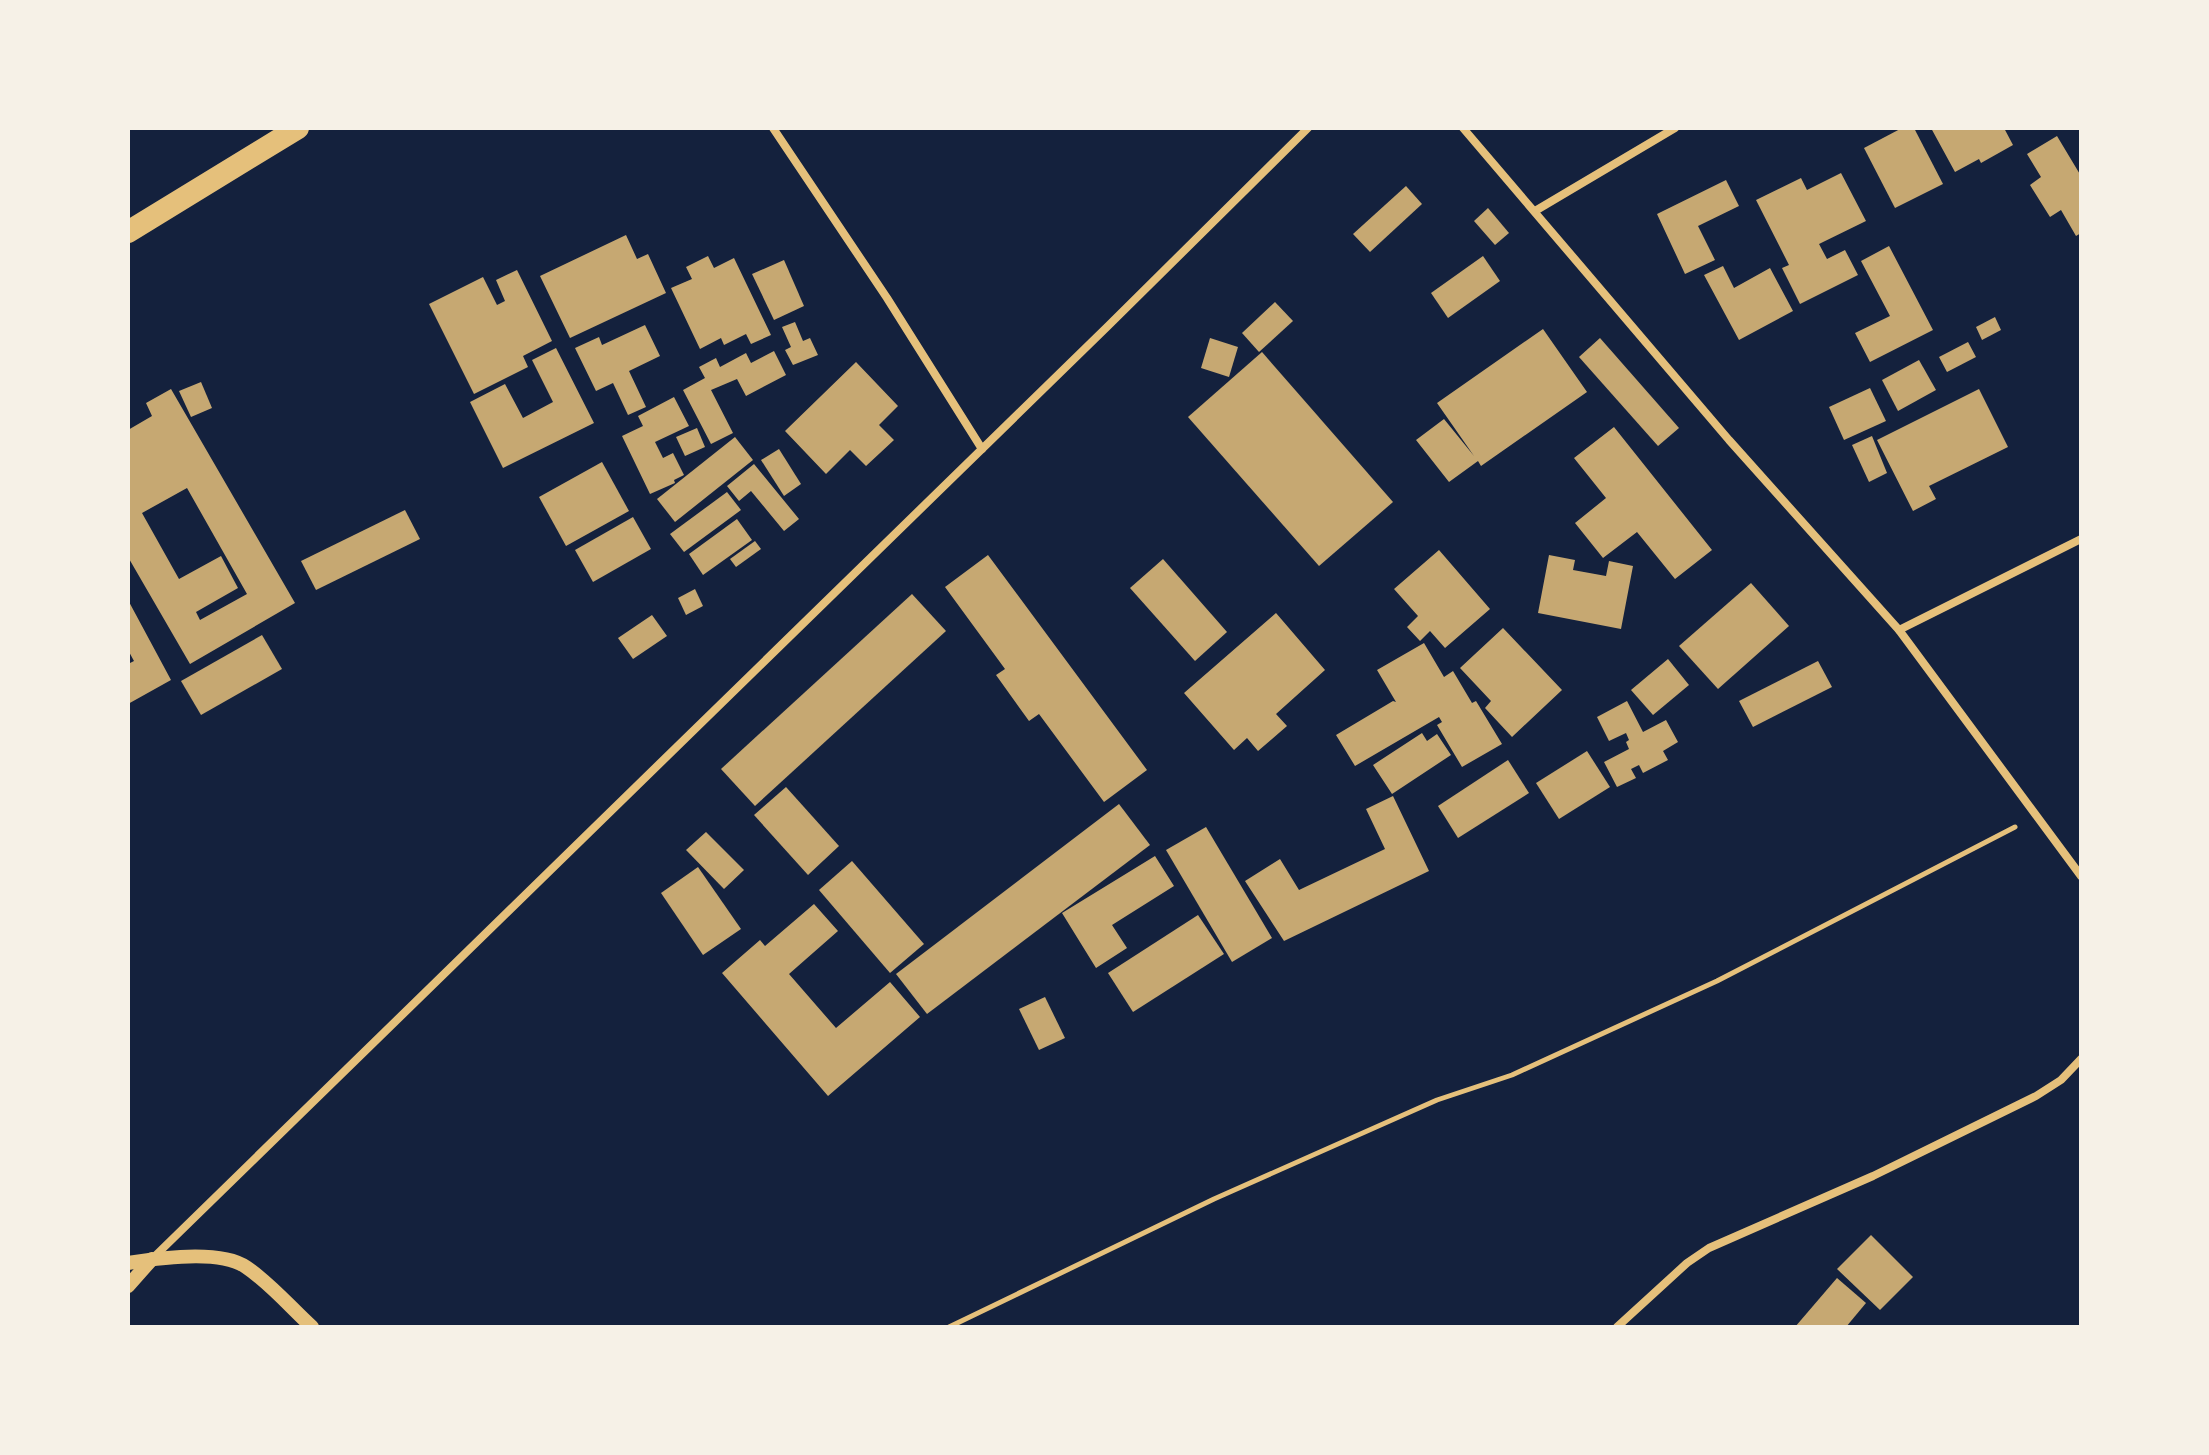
<svg xmlns="http://www.w3.org/2000/svg" width="2209" height="1455" viewBox="0 0 2209 1455" font-family="'Noto Sans',sans-serif">
  <style>
    .building { fill: #c6a872; fill-rule: evenodd }
    .lines { fill: none; stroke-linecap: round; stroke-linejoin: round }
    .path { stroke: #e5c07b; stroke-width: 5 }
    .minor { stroke: #e5c07b; stroke-width: 8 }
    .tertiary { stroke: #e5c07b; stroke-width: 14 }
    .trunk { stroke: #e5c07b; stroke-width: 22 }
  </style>
  <rect width="100%" height="100%" fill="#14213d"/>
  <!-- building -->
  <g class="building">
    <polygon points="1902,128 1914,128 1943,184 1895,208 1864,148"/>
    <polygon points="1931,128 2004,128 2013,145 1981,163 1979,159 1955,172"/>
    <polygon points="2057,136 2081,176 2081,233 2076,236 2061,210 2050,217 2030,185 2041,177 2027,154"/>
    <polygon points="1841,173 1866,221 1819,244 1827,259 1845,250 1858,275 1800,304 1782,268 1789,265 1756,200 1801,178 1807,190"/>
    <polygon points="1726,180 1739,206 1698,226 1715,260 1685,274 1657,214"/>
    <polygon points="1406,186 1422,204 1370,252 1353,234"/>
    <polygon points="1488,208 1509,233 1495,245 1474,221"/>
    <polygon points="626,235 637,259 648,254 666,293 570,338 540,276"/>
    <polygon points="1889,246 1933,330 1870,362 1855,333 1890,316 1861,261"/>
    <polygon points="708,256 714,268 734,258 771,335 751,344 746,334 724,345 721,338 700,349 671,288 692,279 686,267"/>
    <polygon points="1483,256 1500,281 1448,318 1431,293"/>
    <polygon points="784,260 804,306 774,320 752,274"/>
    <polygon points="1723,266 1734,288 1770,268 1793,311 1739,340 1704,275"/>
    <polygon points="517,270 552,341 523,356 528,367 474,394 429,304 483,277 497,305 505,301 496,280"/>
    <polygon points="1275,302 1293,321 1259,352 1242,333"/>
    <polygon points="1995,317 2001,330 1982,340 1976,327"/>
    <polygon points="795,322 803,341 810,338 818,355 793,365 785,350 791,347 782,327"/>
    <polygon points="645,325 660,356 629,371 646,407 628,415 613,383 596,391 575,348 599,337 602,345"/>
    <polygon points="1543,329 1587,392 1481,466 1478,461 1449,482 1416,440 1444,419 1474,456 1437,403"/>
    <polygon points="1210,338 1238,347 1229,377 1201,368"/>
    <polygon points="1600,338 1679,428 1658,446 1579,357"/>
    <polygon points="1968,342 1976,357 1947,372 1939,357"/>
    <polygon points="556,348 594,423 503,468 470,402 505,384 523,418 553,402 532,360"/>
    <polygon points="774,351 786,375 746,396 737,379 711,390 733,433 711,444 683,390 705,378 699,367 716,358 720,367 746,353 751,363"/>
    <polygon points="1262,352 1393,502 1319,566 1188,417"/>
    <polygon points="1919,360 1936,390 1898,411 1882,380"/>
    <polygon points="856,362 898,406 879,425 894,440 866,466 850,450 826,474 785,431"/>
    <polygon points="201,382 212,408 191,417 179,391"/>
    <polygon points="1870,388 1886,421 1844,440 1829,407"/>
    <path d="M 171,389 L 295,603 L 190,664 L 128,557 L 128,430 L 152,416 L 146,403 ZM 187,488 L 247,594 L 200,620 L 196,612 L 238,588 L 221,556 L 179,579 L 142,513 Z"/>
    <polygon points="1979,389 2008,447 1929,486 1936,499 1913,511 1877,440"/>
    <polygon points="674,397 689,426 655,442 663,458 673,453 684,475 674,480 675,483 650,494 622,436 643,426 638,416"/>
    <polygon points="1614,427 1712,550 1675,579 1637,532 1603,558 1575,523 1606,498 1574,458"/>
    <polygon points="697,428 705,447 685,456 676,437"/>
    <polygon points="1872,436 1887,473 1869,482 1852,445"/>
    <polygon points="735,437 753,460 675,522 657,499"/>
    <polygon points="779,449 801,484 784,496 761,460"/>
    <polygon points="602,462 629,511 566,546 539,497"/>
    <polygon points="754,464 799,519 784,531 751,491 739,501 727,486"/>
    <polygon points="727,492 741,510 684,552 670,534"/>
    <polygon points="405,510 420,539 316,590 301,561"/>
    <polygon points="633,517 651,549 593,582 575,550"/>
    <polygon points="737,519 752,540 703,575 689,554"/>
    <polygon points="755,541 761,549 736,567 730,559"/>
    <polygon points="1439,550 1490,609 1445,648 1430,631 1420,641 1407,627 1418,616 1394,589"/>
    <polygon points="988,555 1147,770 1104,802 1039,714 1029,721 996,675 1005,669 945,587"/>
    <polygon points="1549,555 1575,560 1573,570 1606,576 1609,561 1633,566 1621,629 1538,613"/>
    <polygon points="1163,559 1227,632 1195,661 1130,588"/>
    <polygon points="1751,583 1789,626 1718,689 1679,646"/>
    <polygon points="695,589 703,606 686,615 678,598"/>
    <polygon points="912,594 946,631 755,806 721,769"/>
    <polygon points="128,600 171,680 128,704 128,664 134,661 128,650"/>
    <polygon points="1276,613 1325,670 1276,714 1287,726 1258,751 1247,738 1234,750 1184,693"/>
    <polygon points="652,615 667,636 633,659 618,638"/>
    <polygon points="1503,628 1562,690 1512,737 1485,708 1491,701 1460,668"/>
    <polygon points="262,635 282,669 201,715 181,681"/>
    <polygon points="1424,643 1444,677 1453,671 1472,703 1476,701 1502,744 1462,767 1437,725 1442,722 1439,717 1355,766 1336,735 1393,701 1396,702 1377,670"/>
    <polygon points="1668,659 1689,685 1653,715 1631,690"/>
    <polygon points="1818,661 1832,687 1753,727 1739,701"/>
    <polygon points="1627,701 1643,732 1666,720 1678,742 1663,751 1668,760 1643,773 1639,765 1631,769 1636,778 1617,787 1604,762 1629,749 1626,742 1629,740 1626,733 1609,741 1597,717"/>
    <polygon points="1422,733 1427,741 1437,734 1451,755 1392,794 1373,765"/>
    <polygon points="1587,751 1610,787 1559,819 1536,783"/>
    <polygon points="1508,760 1529,793 1458,838 1438,806"/>
    <polygon points="786,787 839,846 808,875 754,815"/>
    <polygon points="1393,796 1429,871 1284,941 1245,881 1280,859 1299,890 1385,849 1366,809"/>
    <polygon points="1119,804 1150,845 927,1014 896,974"/>
    <polygon points="1206,827 1272,938 1232,962 1166,850"/>
    <polygon points="706,832 744,870 724,889 686,850"/>
    <polygon points="1155,856 1174,886 1112,925 1127,948 1096,968 1062,913"/>
    <polygon points="852,861 924,944 890,973 819,890"/>
    <polygon points="698,867 741,929 703,955 661,893"/>
    <polygon points="814,904 838,931 789,974 836,1028 890,982 920,1017 828,1096 722,973 760,940 765,946"/>
    <polygon points="1198,915 1224,954 1133,1012 1108,973"/>
    <polygon points="1045,997 1065,1038 1039,1050 1019,1009"/>
    <polygon points="1871,1235 1913,1277 1880,1310 1837,1269"/>
    <polygon points="1837,1278 1866,1303 1846,1327 1795,1327"/>
  </g>
  <g class="lines">
    <!-- path -->
    <polyline class="path" points="949,1327 1214,1199 1437,1100 1512,1075 1717,981 2015,827"/>
    <!-- minor -->
    <g class="minor">
      <polyline points="773,128 887,298 982,449"/>
      <polyline points="1463,128 1729,440 1899,630 2081,876"/>
      <polyline points="1535,211 1675,128"/>
      <polyline points="1899,630 2081,539"/>
      <polyline points="153,1258 1108,326 1308,128"/>
      <polyline points="1617,1327 1687,1263 1709,1248 1873,1176 2036,1096 2061,1080 2081,1059"/>
    </g>
    <!-- tertiary -->
    <g class="tertiary">
      <path d="M 128,1263 C 158,1258 220,1249 246,1267 C 270,1283 291,1308 312,1327"/>
      <polyline points="128,1286 152,1259"/>
    </g>
    <!-- trunk -->
    <polyline class="trunk" points="128,232 298,128"/>
  </g>
  <!-- border -->
  <rect width="2209" height="1455" fill="none" stroke="#f6f1e7" stroke-width="260"/>
</svg>
